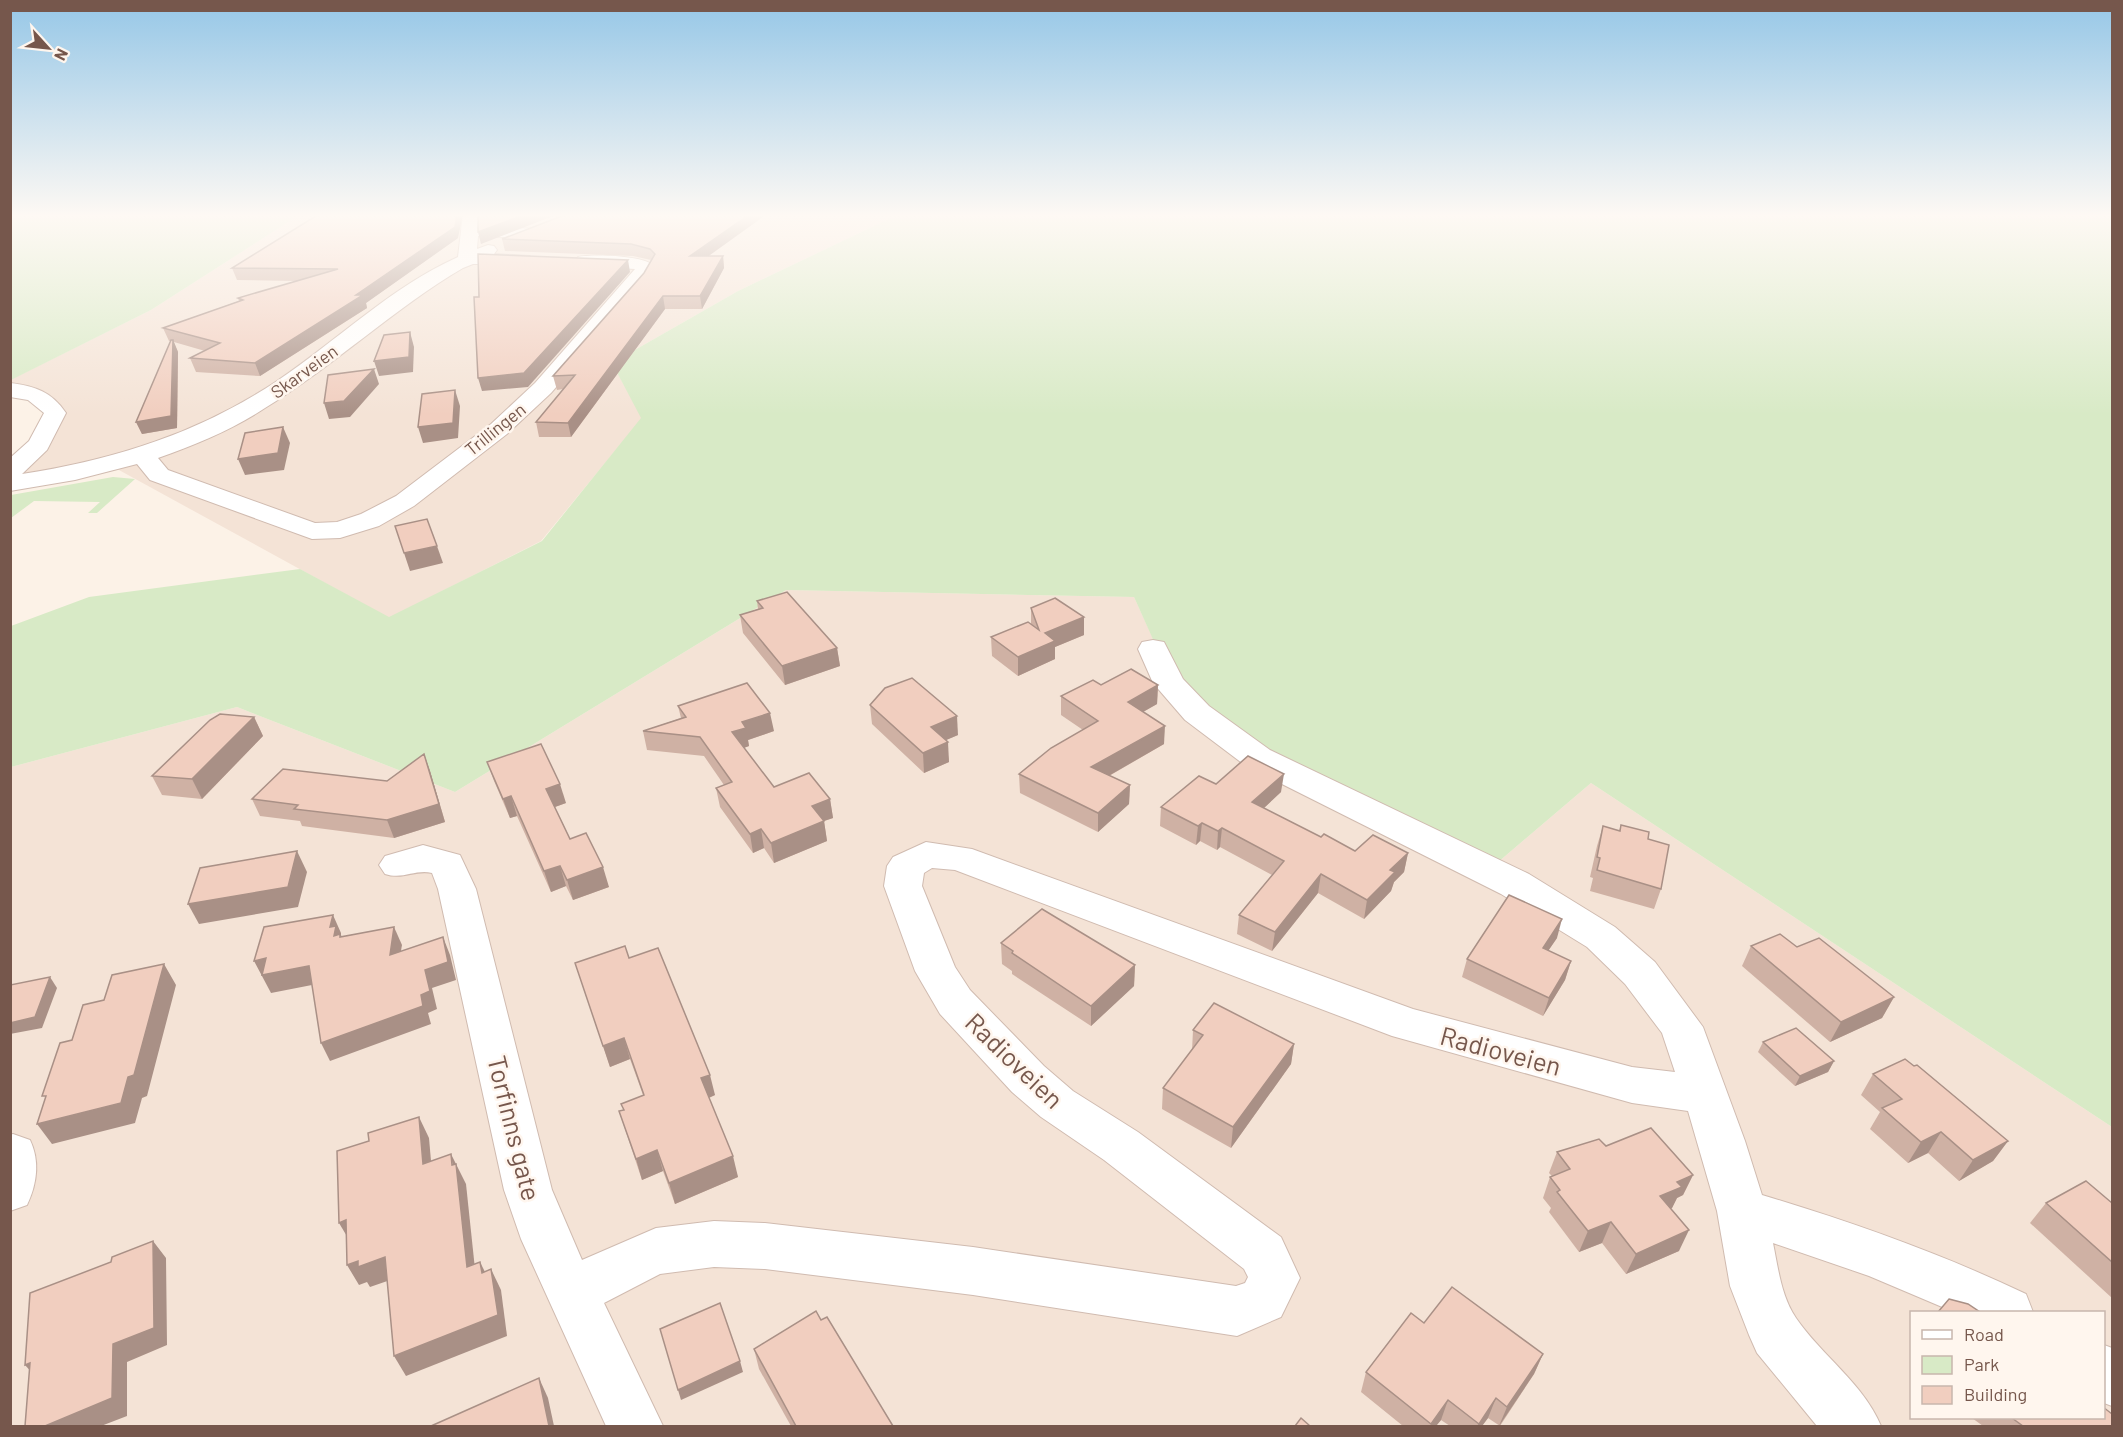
<svg xmlns="http://www.w3.org/2000/svg" width="2123" height="1437" viewBox="0 0 2123 1437" font-family="Barlow,sans-serif">
  <style>
    .residential { fill: #f4e3d6; fill-rule: evenodd }
    .green { fill: #d8eac6 }
    .lines { fill: none; stroke-linecap: round; stroke-linejoin: round }
    .minor-casing { stroke: #d0bbb0; stroke-width: 2 }
    .minor { fill: #fff; fill-rule: evenodd }
    .wall { fill: #cfb1a4 }
    .shaded-wall { fill: #a99086 }
    .building { fill: #f1cebf; stroke: #a99086; stroke-width: 1.5 }
    .labels { text-anchor: middle; dominant-baseline: central; stroke-width: 5; stroke-linejoin: round; paint-order: stroke }
    .far-street-label { font-size: 18px; fill: #76574c; stroke: #fff6ee }
    .near-street-label { font-size: 26px; fill: #76574c; stroke: #fff6ee }
  </style>
  <rect width="100%" height="100%" fill="#fcf2e7"/>
  <!-- residential -->
  <g class="residential">
    <polygon points="301,214 899,214 738,291 612,363 642,418 541,541 389,618 108,464 11,482 47,418 45,398 11,393 10,380 151,310"/>
    <path d="M 786,590 L 1134,597 L 1183,704 L 1490,869 L 1591,783 L 2112,1127 L 2112,1426 L 11,1426 L 11,767 L 237,707 L 455,792 ZM 1912,1312 L 2104,1312 L 2104,1418 L 1912,1418 Z"/>
  </g>
  <!-- green -->
  <g class="green">
    <polygon points="11,214 301,214 151,310 11,380"/>
    <polygon points="899,214 2112,214 2112,1127 1591,783 1490,869 1182,704 1134,597 786,590 455,792 237,707 11,767 11,626 89,597 300,569 389,617 542,541 641,418 612,363 738,291"/>
    <polygon points="113,477 135,479 97,513 88,513 100,502 34,501 11,518 11,495"/>
  </g>
  <g class="lines">
    <!-- minor casing -->
    <g class="minor-casing">
      <g id="minor">
        <path d="M 463,214 L 479,214 L 478,226 L 536,229 L 539,233 L 536,237 L 530,238 L 478,236 L 477,249 L 488,245 L 494,246 L 497,250 L 494,254 L 530,256 L 533,260 L 530,264 L 473,264 L 463,268 C 393,309 334,366 265,408 C 232,430 195,445 158,458 L 168,470 L 315,523 L 337,522 L 361,514 L 396,496 L 491,424 L 535,383 L 635,269 L 584,266 L 575,261 L 578,257 C 592,254 646,255 655,267 L 645,284 L 551,393 L 507,434 L 414,506 L 379,526 L 340,538 L 312,539 L 150,480 L 137,464 L 75,480 L 10,491 L 10,458 L 29,441 L 44,413 L 28,400 L 10,397 L 10,383 C 35,386 52,392 66,413 L 47,450 L 22,474 C 114,460 199,433 277,381 C 338,340 391,287 458,257 Z"/>
        <path d="M 1153,640 L 1164,642 L 1183,679 L 1209,706 L 1270,750 L 1529,874 L 1615,927 L 1655,962 L 1703,1027 L 1745,1141 L 1762,1195 C 1852,1222 1940,1253 2026,1294 L 2033,1312 L 1954,1312 L 1869,1276 L 1773,1243 C 1778,1267 1781,1296 1796,1318 C 1822,1356 1863,1383 1881,1426 L 1817,1426 L 1757,1353 L 1749,1335 L 1730,1286 L 1717,1211 L 1688,1111 L 1632,1103 L 1392,1036 L 955,870 L 932,868 L 924,873 L 922,886 L 955,967 L 970,990 L 1044,1066 L 1073,1091 L 1138,1132 L 1281,1237 L 1300,1278 L 1281,1317 L 1237,1336 L 973,1295 L 765,1269 L 714,1267 L 660,1274 L 604,1303 L 663,1426 L 606,1426 L 521,1239 L 504,1190 L 438,889 L 432,873 C 415,869 403,880 385,874 L 379,865 L 385,856 L 423,845 L 460,855 L 476,889 L 552,1190 L 582,1260 L 656,1228 L 714,1221 L 765,1223 L 973,1247 L 1236,1286 L 1245,1283 L 1248,1277 L 1244,1269 L 1104,1160 L 1041,1117 L 1012,1092 L 940,1014 L 915,971 L 884,886 L 887,866 L 893,857 L 926,842 L 972,849 L 1413,1009 L 1632,1067 L 1675,1072 L 1662,1033 L 1625,984 L 1587,947 L 1501,894 L 1246,766 L 1185,720 L 1153,683 L 1138,649 L 1142,642 Z"/>
        <path d="M 13,1134 L 30,1140 C 40,1161 37,1184 27,1205 L 10,1211 L 10,1135 Z"/>
        <polygon points="2104,1345 2112,1348 2112,1406 2104,1403"/>
      </g>
    </g>
    <!-- minor -->
    <use href="#minor" class="minor"/>
  </g>
  <!-- wall -->
  <g class="wall">
    <polygon points="567,214 709,256 723,256 724,268 702,309 665,309 571,437 539,437 536,422 563,389 557,390 553,376 644,273 651,260 633,256 505,251 502,239"/>
    <polygon points="458,238 366,303 367,308 260,376 196,372 190,358 205,351 174,342 178,352 177,428 142,434 136,422 171,341 169,341 163,328 239,301 238,298 297,281 237,280 232,268"/>
    <polygon points="757,601 837,648 840,666 785,685 743,633 740,615 758,609"/>
    <polygon points="1031,608 1084,617 1084,635 1055,647 1055,659 1018,676 992,656 991,637 1031,624"/>
    <polygon points="1101,685 1158,685 1157,704 1143,712 1164,744 1109,776 1130,785 1129,804 1098,832 1020,793 1019,774 1083,730 1061,715 1061,696"/>
    <polygon points="870,705 958,735 946,740 949,762 924,773 872,724"/>
    <polygon points="678,706 774,731 748,740 749,746 744,748 774,787 830,799 833,818 824,821 827,841 774,863 764,848 753,853 720,807 716,788 724,785 704,756 647,750 643,731 681,718"/>
    <polygon points="254,717 263,736 202,799 162,795 152,776"/>
    <polygon points="424,754 430,771 445,822 394,838 302,826 300,821 260,816 252,799 387,781"/>
    <polygon points="487,762 566,803 555,807 570,839 609,887 573,900 566,886 551,892 517,816 510,818 494,781"/>
    <polygon points="1216,784 1281,792 1264,808 1321,837 1355,851 1408,853 1404,872 1394,882 1391,891 1364,919 1318,893 1272,951 1237,934 1239,915 1272,875 1220,847 1217,850 1200,841 1196,845 1160,826 1161,807"/>
    <polygon points="1621,825 1648,839 1661,889 1654,909 1590,891 1593,878 1590,877 1597,846 1603,826 1619,831"/>
    <polygon points="1557,938 1548,951 1571,961 1565,980 1543,1016 1462,977 1467,959"/>
    <polygon points="1001,943 1135,965 1134,986 1091,1026 1012,974 1012,971 1002,964"/>
    <polygon points="1751,946 1797,947 1894,997 1882,1018 1830,1042 1742,966"/>
    <polygon points="629,958 715,1095 709,1098 738,1177 675,1204 663,1171 642,1180 619,1111 623,1110 643,1095 630,1059 610,1067 575,963"/>
    <polygon points="1193,1030 1294,1044 1291,1064 1231,1148 1162,1109 1163,1088 1192,1051"/>
    <polygon points="1763,1042 1834,1061 1828,1072 1795,1086 1758,1052"/>
    <polygon points="1873,1074 2008,1141 1993,1161 1959,1181 1928,1153 1908,1163 1870,1129 1880,1112 1861,1095"/>
    <polygon points="1606,1146 1693,1175 1683,1195 1677,1198 1672,1208 1670,1209 1679,1251 1626,1274 1602,1243 1579,1252 1549,1212 1551,1208 1543,1198 1550,1177 1552,1176 1549,1173 1557,1152"/>
    <polygon points="2046,1203 2112,1203 2112,1298 2030,1223"/>
    <polygon points="821,1320 893,1426 791,1426 759,1369 754,1349"/>
    <polygon points="1424,1323 1543,1354 1534,1374 1500,1426 1488,1418 1482,1426 1450,1426 1441,1420 1436,1426 1403,1426 1361,1392 1366,1372"/>
    <polygon points="1972,1418 2103,1418 2112,1426 1983,1426"/>
  </g>
  <!-- shaded-wall -->
  <g class="shaded-wall">
    <polygon points="457,214 463,214 458,238 366,303 367,308 260,376 255,363 356,295"/>
    <polygon points="526,214 558,214 481,244 478,232"/>
    <polygon points="750,214 767,214 692,268 690,256"/>
    <polygon points="723,256 724,268 702,309 700,296"/>
    <polygon points="628,260 630,272 528,387 482,391 478,378"/>
    <polygon points="663,296 665,309 571,437 568,423"/>
    <polygon points="410,332 414,347 413,372 379,376 374,361"/>
    <polygon points="173,340 178,352 177,428 142,434 136,422"/>
    <polygon points="374,369 379,384 350,417 329,419 324,403"/>
    <polygon points="455,390 460,406 458,438 423,443 418,427"/>
    <polygon points="283,427 290,443 284,470 245,475 238,459"/>
    <polygon points="437,546 443,563 410,571 404,553"/>
    <polygon points="1084,617 1084,635 1055,647 1055,659 1018,676 1018,657 1045,633"/>
    <polygon points="837,648 840,666 785,685 782,666"/>
    <polygon points="1158,685 1157,704 1127,721 1128,702"/>
    <polygon points="770,713 774,731 748,740 749,746 735,751 732,732 742,722"/>
    <polygon points="957,716 958,735 932,746 931,727"/>
    <polygon points="254,717 263,736 202,799 192,779"/>
    <polygon points="1165,726 1164,744 1091,786 1091,767"/>
    <polygon points="948,742 949,762 924,773 923,753"/>
    <polygon points="424,754 430,771 445,822 394,838 387,820"/>
    <polygon points="1284,774 1281,792 1250,821 1252,802"/>
    <polygon points="560,784 566,803 552,808 546,789"/>
    <polygon points="1130,785 1129,804 1098,832 1098,813"/>
    <polygon points="511,796 517,816 510,818 503,799"/>
    <polygon points="830,799 833,818 824,821 827,841 774,863 771,843 812,806"/>
    <polygon points="1202,823 1200,841 1196,845 1198,826"/>
    <polygon points="1222,828 1220,847 1217,850 1218,831"/>
    <polygon points="761,829 764,848 753,853 750,834"/>
    <polygon points="297,851 307,872 298,907 199,924 188,904"/>
    <polygon points="1408,853 1404,872 1394,882 1391,891 1364,919 1367,900 1390,870"/>
    <polygon points="560,866 566,886 551,892 544,871"/>
    <polygon points="603,867 609,887 573,900 567,880"/>
    <polygon points="1321,874 1318,893 1272,951 1275,932"/>
    <polygon points="333,915 341,933 341,935 348,952 342,953 330,927"/>
    <polygon points="1562,919 1557,938 1537,967 1543,948"/>
    <polygon points="394,927 402,945 397,973 390,955"/>
    <polygon points="443,937 450,955 456,980 432,988 437,1009 428,1013 431,1024 330,1061 321,1043 425,970"/>
    <polygon points="266,958 309,966 317,984 271,993 254,961"/>
    <polygon points="1571,961 1565,980 1543,1016 1549,998"/>
    <polygon points="164,964 176,985 147,1096 142,1098 135,1123 52,1144 37,1124"/>
    <polygon points="1135,965 1134,986 1091,1026 1091,1006"/>
    <polygon points="50,977 57,988 42,1028 10,1034 10,1023"/>
    <polygon points="1894,997 1882,1018 1830,1042 1841,1022"/>
    <polygon points="624,1038 630,1059 610,1067 603,1046"/>
    <polygon points="1294,1044 1291,1064 1231,1148 1233,1127"/>
    <polygon points="1834,1061 1828,1072 1795,1086 1800,1076"/>
    <polygon points="710,1075 715,1095 706,1099 701,1078"/>
    <polygon points="419,1117 429,1138 433,1184 423,1164"/>
    <polygon points="1941,1132 1928,1153 1908,1163 1921,1142"/>
    <polygon points="2008,1141 1993,1161 1959,1181 1973,1160"/>
    <polygon points="657,1150 663,1171 642,1180 636,1159"/>
    <polygon points="451,1154 466,1184 477,1288 467,1267"/>
    <polygon points="733,1156 738,1177 675,1204 669,1183"/>
    <polygon points="1693,1175 1683,1195 1677,1198 1672,1208 1650,1217 1660,1196 1677,1182"/>
    <polygon points="346,1220 351,1243 339,1223"/>
    <polygon points="1611,1222 1602,1243 1579,1252 1588,1231"/>
    <polygon points="1689,1230 1679,1251 1626,1274 1636,1254"/>
    <polygon points="153,1241 166,1258 167,1345 127,1362 127,1416 101,1426 45,1426 113,1344"/>
    <polygon points="385,1257 396,1278 370,1287 367,1282 359,1285 347,1265 358,1261"/>
    <polygon points="480,1262 490,1282 482,1273"/>
    <polygon points="491,1269 501,1290 507,1336 406,1376 394,1356"/>
    <polygon points="1543,1354 1534,1374 1499,1426 1507,1407"/>
    <polygon points="740,1361 743,1372 681,1400 678,1390"/>
    <polygon points="30,1363 41,1383 25,1365"/>
    <polygon points="539,1378 548,1398 554,1426 549,1426"/>
    <polygon points="1496,1398 1488,1418 1482,1426 1477,1426"/>
    <polygon points="1448,1400 1441,1420 1436,1426 1430,1426"/>
  </g>
  <!-- building -->
  <g class="building">
    <polygon points="319,214 457,214 455,227 356,295 363,295 255,363 190,358 220,343 163,328 243,300 238,298 338,269 232,268"/>
    <polygon points="478,214 526,214 478,232"/>
    <polygon points="567,214 750,214 690,256 723,256 700,296 663,296 568,423 536,422 575,375 553,376 644,273 655,254 650,249 631,244 502,239"/>
    <polygon points="478,254 628,260 524,373 478,378 474,297 479,297"/>
    <polygon points="410,332 409,357 374,361 384,335"/>
    <polygon points="171,340 173,340 171,416 136,422"/>
    <polygon points="374,369 344,401 324,403 328,375"/>
    <polygon points="455,390 453,423 418,427 422,394"/>
    <polygon points="283,427 278,453 238,459 245,433"/>
    <polygon points="427,519 437,546 404,553 395,526"/>
    <polygon points="787,592 837,648 782,666 740,615 763,608 757,601"/>
    <polygon points="1055,598 1084,617 1045,633 1055,641 1018,657 991,637 1028,622 1039,630 1031,608"/>
    <polygon points="1131,669 1158,685 1128,702 1165,726 1091,767 1130,785 1098,813 1019,774 1051,748 1098,721 1061,696 1093,680 1101,685"/>
    <polygon points="912,678 957,716 931,727 948,742 923,753 870,705 885,688"/>
    <polygon points="747,683 770,713 742,722 746,728 732,732 774,787 809,773 830,799 812,806 824,821 771,843 761,829 750,834 716,788 732,782 700,737 643,731 686,717 678,706"/>
    <polygon points="220,714 254,717 192,779 152,776 210,720"/>
    <polygon points="541,744 560,784 546,789 570,839 586,833 603,867 567,880 560,866 544,871 511,796 503,799 487,762"/>
    <polygon points="424,754 439,804 387,820 294,809 298,805 252,799 283,769 387,781"/>
    <polygon points="1248,756 1284,774 1252,802 1321,837 1324,834 1355,851 1373,835 1408,853 1390,870 1395,872 1367,900 1321,874 1275,932 1239,915 1284,861 1222,828 1218,831 1202,823 1198,826 1161,807 1199,776 1216,784"/>
    <polygon points="1621,825 1649,832 1648,839 1669,845 1661,889 1597,870 1600,858 1597,857 1603,826 1620,831"/>
    <polygon points="297,851 288,887 188,904 200,868"/>
    <polygon points="1509,895 1562,919 1543,948 1571,961 1549,998 1467,959"/>
    <polygon points="1042,909 1135,965 1091,1006 1012,953 1013,951 1001,943"/>
    <polygon points="333,915 330,927 336,926 334,936 340,934 340,937 394,927 390,955 443,937 448,962 425,970 430,991 421,995 423,1006 321,1043 309,966 262,975 266,958 254,961 264,927"/>
    <polygon points="1780,934 1797,947 1819,938 1894,997 1841,1022 1751,946"/>
    <polygon points="625,946 629,958 658,948 710,1075 701,1078 733,1156 669,1183 657,1150 636,1159 619,1111 624,1110 621,1104 644,1095 624,1038 603,1046 575,963"/>
    <polygon points="164,964 134,1075 128,1077 121,1103 37,1124 46,1096 42,1096 60,1043 72,1040 83,1005 104,1000 112,975"/>
    <polygon points="50,977 35,1017 10,1023 10,985"/>
    <polygon points="1214,1003 1294,1044 1233,1127 1163,1088 1203,1035 1193,1030"/>
    <polygon points="1796,1028 1834,1061 1800,1076 1763,1042"/>
    <polygon points="1905,1059 1914,1066 1917,1065 2008,1141 1973,1160 1941,1132 1921,1142 1882,1108 1902,1099 1873,1074"/>
    <polygon points="419,1117 423,1164 451,1154 452,1165 456,1164 467,1267 480,1262 482,1273 491,1269 498,1315 394,1356 385,1257 358,1267 358,1261 347,1265 346,1220 339,1223 337,1151 369,1141 368,1133"/>
    <polygon points="1651,1128 1693,1175 1677,1182 1682,1187 1660,1196 1689,1230 1636,1254 1611,1222 1588,1231 1557,1192 1560,1190 1550,1177 1570,1169 1557,1152 1599,1139 1606,1146"/>
    <polygon points="2086,1181 2112,1203 2112,1262 2046,1203"/>
    <polygon points="153,1241 154,1328 113,1344 112,1398 45,1426 25,1426 30,1363 25,1365 30,1293 111,1262 112,1257"/>
    <polygon points="1452,1287 1543,1354 1507,1407 1496,1398 1479,1424 1448,1400 1431,1424 1366,1372 1411,1313 1424,1323"/>
    <polygon points="1949,1299 1968,1304 1980,1312 1938,1312"/>
    <polygon points="720,1303 740,1361 678,1390 660,1329"/>
    <polygon points="816,1311 821,1320 827,1317 893,1426 796,1426 754,1349"/>
    <polygon points="539,1378 549,1426 431,1426"/>
    <polygon points="2103,1407 2112,1414 2112,1426 2023,1426 2012,1418 2103,1418"/>
    <polygon points="1301,1418 1310,1426 1295,1426"/>
  </g>
  <!-- sky -->
  <linearGradient id="sky" x2="0" y2="1"><stop stop-color="#96c7e7"/><stop offset="0.52" stop-color="#fef9f4"/><stop offset="1" stop-color="#fef9f4" stop-opacity="0"/></linearGradient>
  <rect width="2123" height="415" fill="url(#sky)"/>
  <g class="labels">
    <!-- far-street labels -->
    <g class="far-street-label">
      <text transform="translate(304 371) rotate(-36)">Skarveien</text>
      <text transform="translate(495 429) rotate(-39)">Trillingen</text>
    </g>
    <!-- near-street labels -->
    <g class="near-street-label">
      <text transform="translate(1501 1050) rotate(15)">Radioveien</text>
      <text transform="translate(1015 1060) rotate(44)">Radioveien</text>
      <text transform="translate(515 1128) rotate(76)">Torfinns gate</text>
    </g>
  </g>
  <!-- border -->
  <rect width="2123" height="1437" fill="none" stroke="#76574c" stroke-width="24"/>
  <!-- legend -->
  <rect x="1910" y="1311" width="195" height="108" fill="#fff6ee" stroke="#c8b6ad" stroke-width="1.5"/>
  <rect x="1922" y="1330" width="30" height="9" fill="#ffffff" stroke="#c8b6ad" stroke-width="1.5"/>
  <text x="1964" y="1341" font-size="18" fill="#76574c">Road</text>
  <rect x="1922" y="1356" width="30" height="18" fill="#d8eac6" stroke="#c8b6ad" stroke-width="1.5"/>
  <text x="1964" y="1371" font-size="18" fill="#76574c">Park</text>
  <rect x="1922" y="1386" width="30" height="18" fill="#f1cebf" stroke="#c8b6ad" stroke-width="1.5"/>
  <text x="1964" y="1401" font-size="18" fill="#76574c">Building</text>
  <!-- north arrow -->
  <g transform="translate(48 48) rotate(117)" stroke="#fff6ee" stroke-width="4.5" paint-order="stroke">
  <path d="M0-4.5L10 22L0 15L-10 22Z" fill="#76574c"/>
  <text y="-9" font-size="16" font-weight="bold" text-anchor="middle" fill="#76574c">N</text>
  </g>
</svg>
